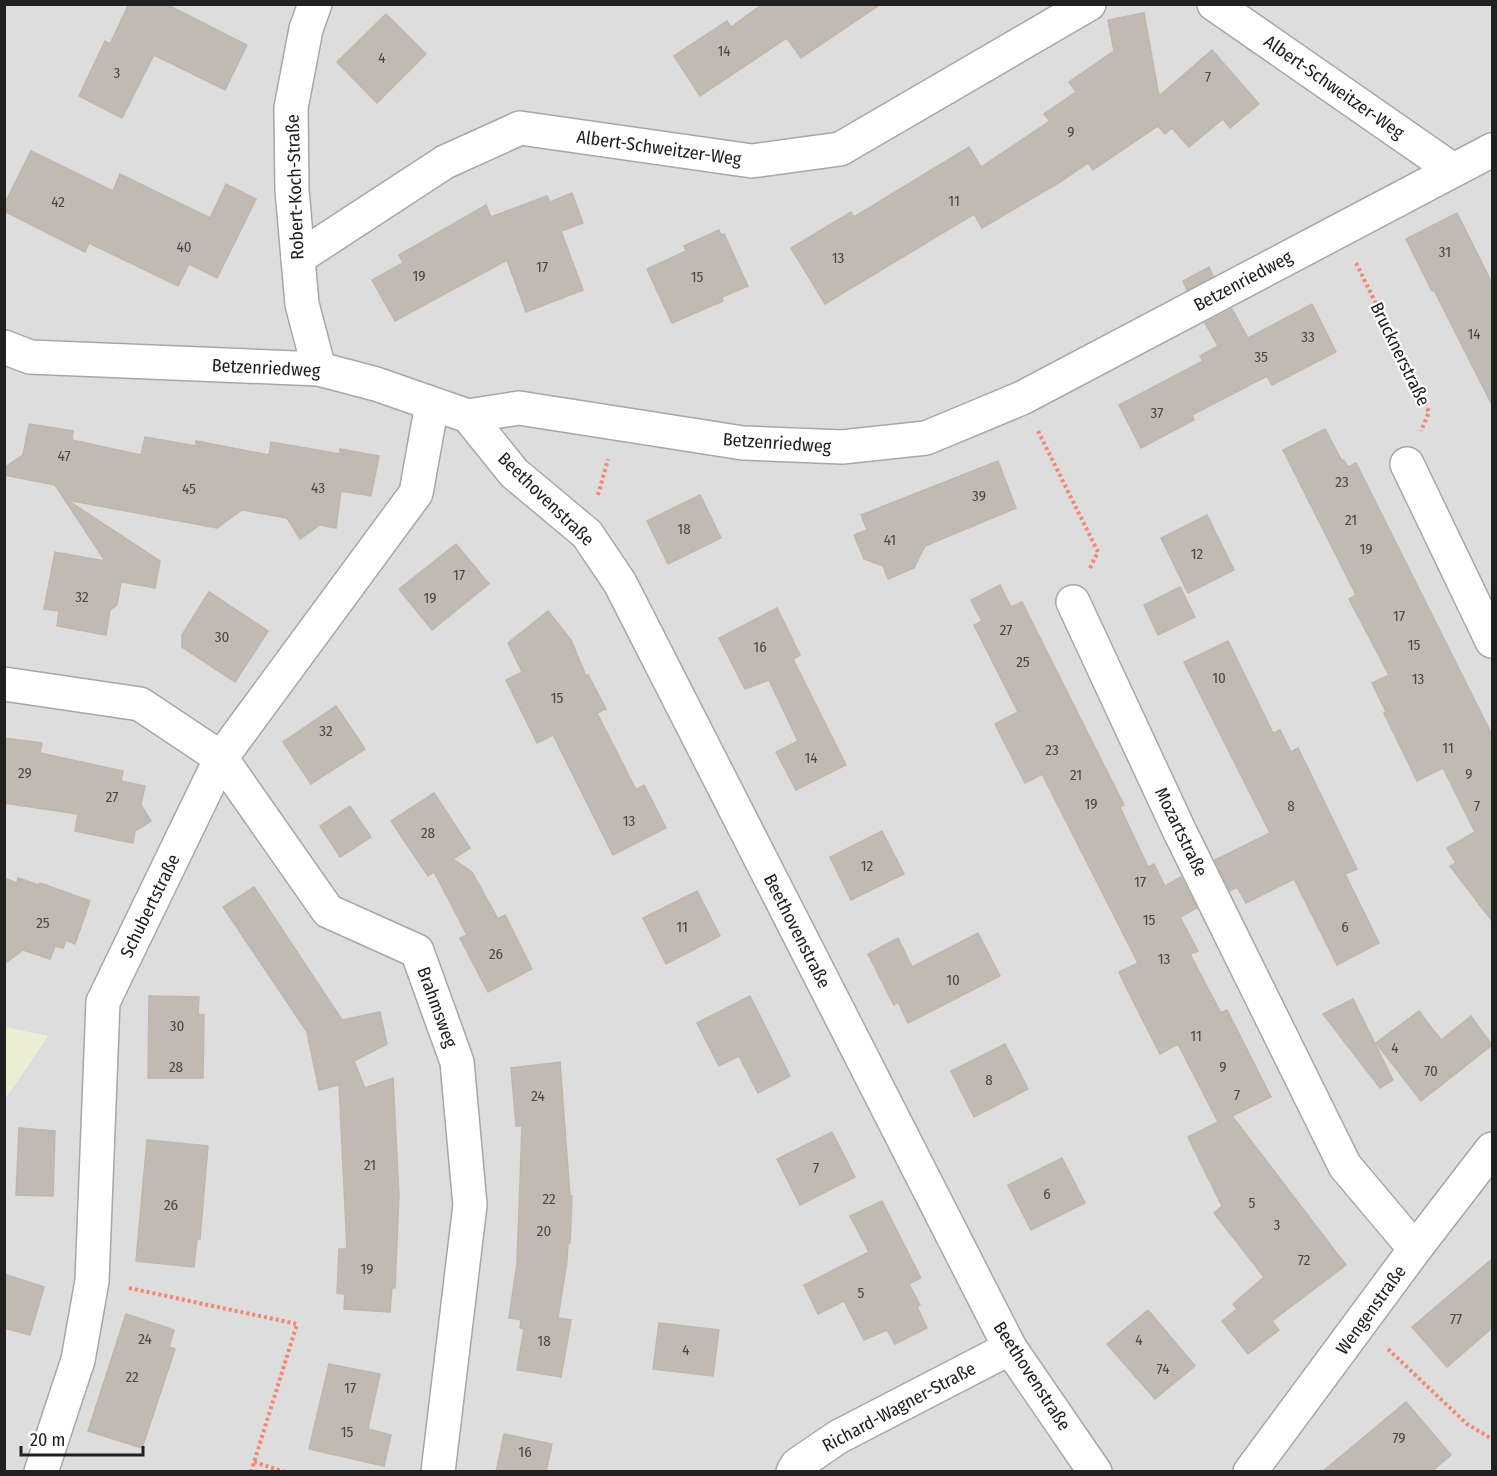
<svg xmlns="http://www.w3.org/2000/svg" width="1497" height="1476" viewBox="0 0 1497 1476" font-family="'Fira Sans Condensed',sans-serif">
  <style>
    .residential { fill: #dedddd }
    .farmland { fill: #ebeed3 }
    .building { fill: #c1bab3; stroke: #c2b5a9; stroke-width: 1.5 }
    .lines { fill: none; stroke-linecap: round; stroke-linejoin: round }
    .street-casing { stroke: #a7a7a7; stroke-width: 36 }
    .path { stroke: #f68572; stroke-width: 4; stroke-dasharray: 3 3; stroke-linecap: butt }
    .street { stroke: #fff; stroke-width: 33 }
    .labels { text-anchor: middle; dominant-baseline: central; stroke-width: 4.5; stroke-linejoin: round; paint-order: stroke }
    .number-label { font-size: 15px; fill: #484645 }
    .street-label { font-size: 18px; fill: #202020; stroke: #fff }
  </style>
  <rect width="100%" height="100%" fill="#f0eee7"/>
  <!-- residential -->
  <polygon class="residential" points="5,5 1492,5 1492,1471 5,1472 5,1099 48,1036 4,1027"/>
  <!-- farmland -->
  <polygon class="farmland" points="5,1028 47,1036 5,1097 4,1028"/>
  <!-- building -->
  <g class="building">
    <polygon points="129,4 166,4 247,45 225,90 154,55 122,118 79,96 105,41 110,44"/>
    <polygon points="763,4 881,4 801,58 787,38 700,96 674,56 727,21 731,27"/>
    <polygon points="1144,13 1159,96 1212,50 1259,104 1230,128 1223,119 1189,147 1172,128 1165,134 1158,126 1093,170 1088,163 1060,182 982,228 974,214 825,304 791,248 851,212 854,217 969,147 981,167 1050,121 1044,114 1076,92 1069,82 1114,51 1108,20"/>
    <polygon points="386,14 426,54 377,103 337,62"/>
    <polygon points="31,151 113,191 120,174 210,218 226,184 256,199 217,278 189,264 178,286 89,243 85,252 4,211 4,205"/>
    <polygon points="572,193 583,223 561,231 583,290 526,312 507,260 395,321 372,280 403,263 399,255 486,205 491,217 547,196 550,202"/>
    <polygon points="1457,213 1492,283 1492,405 1434,290 1432,291 1406,239"/>
    <polygon points="719,230 721,235 724,234 748,286 722,297 723,301 672,323 647,269 686,251 684,246"/>
    <polygon points="1209,267 1213,276 1187,290 1183,281"/>
    <polygon points="1312,304 1336,352 1272,385 1267,376 1192,415 1194,420 1141,448 1119,405 1203,361 1200,356 1218,346 1205,323 1232,309 1248,338"/>
    <polygon points="29,424 73,431 72,440 141,455 145,437 196,446 196,441 269,455 271,442 340,454 340,449 379,456 371,496 341,491 336,528 320,525 300,539 287,518 242,510 217,528 67,500 160,561 155,588 121,582 117,605 110,610 106,635 57,626 59,611 44,609 55,552 105,561 55,485 4,475 4,468 23,455"/>
    <polygon points="1325,429 1342,461 1344,460 1348,467 1356,463 1492,735 1492,921 1450,866 1456,863 1447,848 1475,832 1443,768 1417,781 1384,713 1386,712 1372,683 1389,675 1349,599 1356,595 1283,450"/>
    <polygon points="998,461 1016,508 925,546 914,568 888,579 883,566 864,559 854,535 867,530 861,515"/>
    <polygon points="700,495 721,538 668,564 647,521"/>
    <polygon points="1207,515 1234,570 1188,593 1161,538"/>
    <polygon points="456,544 489,584 432,630 399,589"/>
    <polygon points="1000,585 1011,607 1022,602 1124,805 1120,807 1148,867 1154,864 1165,886 1181,877 1197,908 1180,917 1198,951 1190,954 1221,1013 1227,1010 1271,1097 1232,1116 1346,1265 1272,1321 1279,1330 1248,1354 1222,1321 1237,1309 1233,1304 1264,1277 1214,1213 1222,1206 1188,1137 1218,1122 1178,1044 1160,1054 1128,991 1119,972 1138,963 1042,774 1025,783 995,724 1018,712 974,625 982,621 971,600"/>
    <polygon points="1180,587 1195,617 1158,635 1144,605"/>
    <polygon points="209,592 268,631 235,682 182,647 182,635"/>
    <polygon points="777,608 800,655 793,659 846,765 796,790 776,752 798,741 769,680 745,689 719,638"/>
    <polygon points="548,611 571,640 586,676 588,675 606,709 597,713 636,790 644,785 666,828 613,855 553,735 537,743 506,680 522,672 508,643"/>
    <polygon points="1228,641 1273,733 1280,730 1291,752 1298,748 1357,869 1345,874 1379,943 1337,965 1294,879 1246,903 1237,887 1230,891 1215,860 1270,833 1184,662"/>
    <polygon points="336,706 365,749 311,784 283,742"/>
    <polygon points="4,738 42,743 40,753 123,771 121,781 145,786 141,805 151,821 135,831 133,843 75,831 78,814 4,803"/>
    <polygon points="434,793 470,848 453,859 472,872 498,919 505,915 532,969 488,992 460,938 467,935 434,872 428,876 391,821"/>
    <polygon points="350,806 371,837 340,857 320,826"/>
    <polygon points="882,831 904,874 851,900 830,857"/>
    <polygon points="4,878 17,883 18,878 39,885 40,883 90,901 75,944 66,940 63,948 55,946 50,959 23,950 4,964"/>
    <polygon points="254,887 342,1020 380,1012 387,1044 354,1061 365,1088 393,1078 399,1195 395,1288 392,1287 390,1312 344,1309 345,1294 337,1293 339,1249 347,1249 339,1085 319,1090 307,1032 223,907"/>
    <polygon points="697,891 720,936 666,964 643,918"/>
    <polygon points="978,933 1000,976 908,1023 898,1002 894,1005 868,954 898,938 912,967"/>
    <polygon points="149,996 199,997 198,1014 204,1015 203,1078 148,1078"/>
    <polygon points="750,996 790,1076 758,1093 739,1056 719,1066 697,1023"/>
    <polygon points="1353,999 1393,1080 1380,1088 1323,1014"/>
    <polygon points="1419,1011 1441,1040 1471,1016 1492,1045 1421,1101 1376,1043"/>
    <polygon points="1005,1044 1028,1089 974,1117 951,1071"/>
    <polygon points="560,1062 570,1196 572,1196 570,1243 568,1243 567,1261 558,1318 571,1320 561,1377 517,1370 524,1329 520,1328 521,1320 509,1318 517,1263 522,1126 516,1126 511,1068"/>
    <polygon points="19,1128 55,1131 53,1196 16,1195"/>
    <polygon points="832,1132 855,1177 800,1205 777,1159"/>
    <polygon points="147,1140 208,1146 200,1239 197,1239 194,1267 136,1261"/>
    <polygon points="1062,1158 1085,1203 1031,1230 1008,1185"/>
    <polygon points="882,1201 921,1278 909,1284 920,1305 917,1307 927,1328 895,1344 887,1330 864,1340 844,1301 818,1314 804,1285 869,1252 850,1216"/>
    <polygon points="1492,1259 1492,1328 1447,1367 1412,1327"/>
    <polygon points="4,1274 44,1287 30,1335 4,1328"/>
    <polygon points="1148,1310 1195,1366 1155,1399 1107,1344"/>
    <polygon points="126,1314 174,1330 169,1347 175,1349 142,1448 88,1431"/>
    <polygon points="659,1323 719,1330 713,1376 653,1369"/>
    <polygon points="329,1364 380,1374 368,1429 391,1435 384,1466 309,1449"/>
    <polygon points="1406,1402 1451,1455 1431,1472 1322,1472"/>
    <polygon points="504,1434 552,1444 546,1472 496,1472"/>
  </g>
  <g class="lines">
    <!-- street casing -->
    <g class="street-casing">
      <g id="street">
        <polyline points="315,4 306,29 291,108 292,190 302,304 319,369"/>
        <polyline points="1214,4 1453,170"/>
        <polyline points="298,258 445,162 520,128 752,161 840,149 1089,4"/>
        <polyline points="4,347 30,357 319,369 376,384 468,416 519,408 743,443 842,447 926,438 1022,398 1492,150"/>
        <polyline points="468,416 514,473 587,534 620,583 1010,1348 1095,1472"/>
        <polyline points="1407,464 1492,641"/>
        <polyline points="1073,602 1180,832 1345,1166 1415,1249"/>
        <polyline points="4,684 140,704 221,758 328,911 417,951 457,1062 470,1205 438,1472"/>
        <polyline points="41,1472 78,1360 92,1281 103,1002 221,758 416,493 432,404"/>
        <polyline points="793,1472 797,1465 838,1437 1010,1348"/>
        <polyline points="1250,1472 1415,1249 1492,1149"/>
      </g>
    </g>
    <!-- path -->
    <g class="path">
      <polyline points="1356,263 1429,412 1421,431"/>
      <polyline points="1038,431 1098,552 1089,570"/>
      <polyline points="598,495 608,459"/>
      <polyline points="129,1288 297,1324 251,1472"/>
      <polyline points="1388,1349 1467,1424 1492,1439"/>
      <polyline points="254,1462 285,1472"/>
    </g>
    <!-- street -->
    <use href="#street" class="street"/>
  </g>
  <g class="labels">
    <!-- number labels -->
    <g class="number-label">
      <text x="724" y="51">14</text>
      <text x="382" y="58">4</text>
      <text x="117" y="73">3</text>
      <text x="1208" y="77">7</text>
      <text x="1071" y="132">9</text>
      <text x="954" y="201">11</text>
      <text x="58" y="202">42</text>
      <text x="184" y="247">40</text>
      <text x="1445" y="252">31</text>
      <text x="838" y="258">13</text>
      <text x="542" y="267">17</text>
      <text x="419" y="276">19</text>
      <text x="697" y="277">15</text>
      <text x="1474" y="334">14</text>
      <text x="1308" y="337">33</text>
      <text x="1261" y="357">35</text>
      <text x="1157" y="413">37</text>
      <text x="64" y="456">47</text>
      <text x="1342" y="482">23</text>
      <text x="318" y="488">43</text>
      <text x="189" y="489">45</text>
      <text x="979" y="496">39</text>
      <text x="1351" y="520">21</text>
      <text x="684" y="529">18</text>
      <text x="890" y="540">41</text>
      <text x="1366" y="549">19</text>
      <text x="1197" y="554">12</text>
      <text x="459" y="575">17</text>
      <text x="82" y="597">32</text>
      <text x="430" y="598">19</text>
      <text x="1399" y="616">17</text>
      <text x="1006" y="630">27</text>
      <text x="222" y="637">30</text>
      <text x="1414" y="645">15</text>
      <text x="760" y="647">16</text>
      <text x="1023" y="662">25</text>
      <text x="1219" y="678">10</text>
      <text x="1418" y="679">13</text>
      <text x="557" y="698">15</text>
      <text x="326" y="731">32</text>
      <text x="1448" y="748">11</text>
      <text x="1052" y="750">23</text>
      <text x="811" y="758">14</text>
      <text x="25" y="773">29</text>
      <text x="1469" y="774">9</text>
      <text x="1076" y="775">21</text>
      <text x="112" y="797">27</text>
      <text x="1091" y="804">19</text>
      <text x="1291" y="806">8</text>
      <text x="1477" y="806">7</text>
      <text x="629" y="821">13</text>
      <text x="428" y="833">28</text>
      <text x="867" y="866">12</text>
      <text x="1140" y="882">17</text>
      <text x="1149" y="920">15</text>
      <text x="43" y="923">25</text>
      <text x="682" y="927">11</text>
      <text x="1345" y="927">6</text>
      <text x="496" y="954">26</text>
      <text x="1164" y="959">13</text>
      <text x="953" y="980">10</text>
      <text x="177" y="1026">30</text>
      <text x="1196" y="1036">11</text>
      <text x="1395" y="1048">4</text>
      <text x="176" y="1067">28</text>
      <text x="1223" y="1067">9</text>
      <text x="1431" y="1071">70</text>
      <text x="989" y="1080">8</text>
      <text x="1237" y="1095">7</text>
      <text x="538" y="1096">24</text>
      <text x="370" y="1165">21</text>
      <text x="816" y="1168">7</text>
      <text x="1047" y="1194">6</text>
      <text x="549" y="1199">22</text>
      <text x="1252" y="1203">5</text>
      <text x="171" y="1205">26</text>
      <text x="1277" y="1225">3</text>
      <text x="544" y="1231">20</text>
      <text x="1304" y="1260">72</text>
      <text x="367" y="1269">19</text>
      <text x="861" y="1293">5</text>
      <text x="1456" y="1319">77</text>
      <text x="145" y="1339">24</text>
      <text x="1139" y="1340">4</text>
      <text x="544" y="1341">18</text>
      <text x="686" y="1350">4</text>
      <text x="1163" y="1369">74</text>
      <text x="132" y="1377">22</text>
      <text x="350" y="1388">17</text>
      <text x="347" y="1432">15</text>
      <text x="1399" y="1438">79</text>
      <text x="525" y="1452">16</text>
    </g>
    <!-- street labels -->
    <g class="street-label">
      <text transform="translate(1334 87) rotate(35)">Albert-Schweitzer-Weg</text>
      <text transform="translate(659 148) rotate(8)">Albert-Schweitzer-Weg</text>
      <text transform="translate(295 187) rotate(-92)">Robert-Koch-Straße</text>
      <text transform="translate(1243 281) rotate(-28)">Betzenriedweg</text>
      <text transform="translate(1400 354) rotate(64)">Brucknerstraße</text>
      <text transform="translate(266 368) rotate(3)">Betzenriedweg</text>
      <text transform="translate(777 443) rotate(4)">Betzenriedweg</text>
      <text transform="translate(546 499) rotate(44)">Beethovenstraße</text>
      <text transform="translate(1181 832) rotate(64)">Mozartstraße</text>
      <text transform="translate(150 906) rotate(-64)">Schubertstraße</text>
      <text transform="translate(797 931) rotate(63)">Beethovenstraße</text>
      <text transform="translate(437 1007) rotate(70)">Brahmsweg</text>
      <text transform="translate(1371 1310) rotate(-54)">Wengenstraße</text>
      <text transform="translate(1032 1376) rotate(57)">Beethovenstraße</text>
      <text transform="translate(899 1407) rotate(-28)">Richard-Wagner-Straße</text>
    </g>
  </g>
  <!-- border -->
  <rect width="1497" height="1476" fill="none" stroke="#202020" stroke-width="12"/>
  <!-- scale -->
  <path d="M21 1446v9h122v-9" fill="none" stroke="#202020" stroke-width="3"/>
  <text x="30" y="1446" font-size="18" fill="#202020" stroke="#ffffff" stroke-width="4.5" paint-order="stroke">20 m</text>
</svg>
